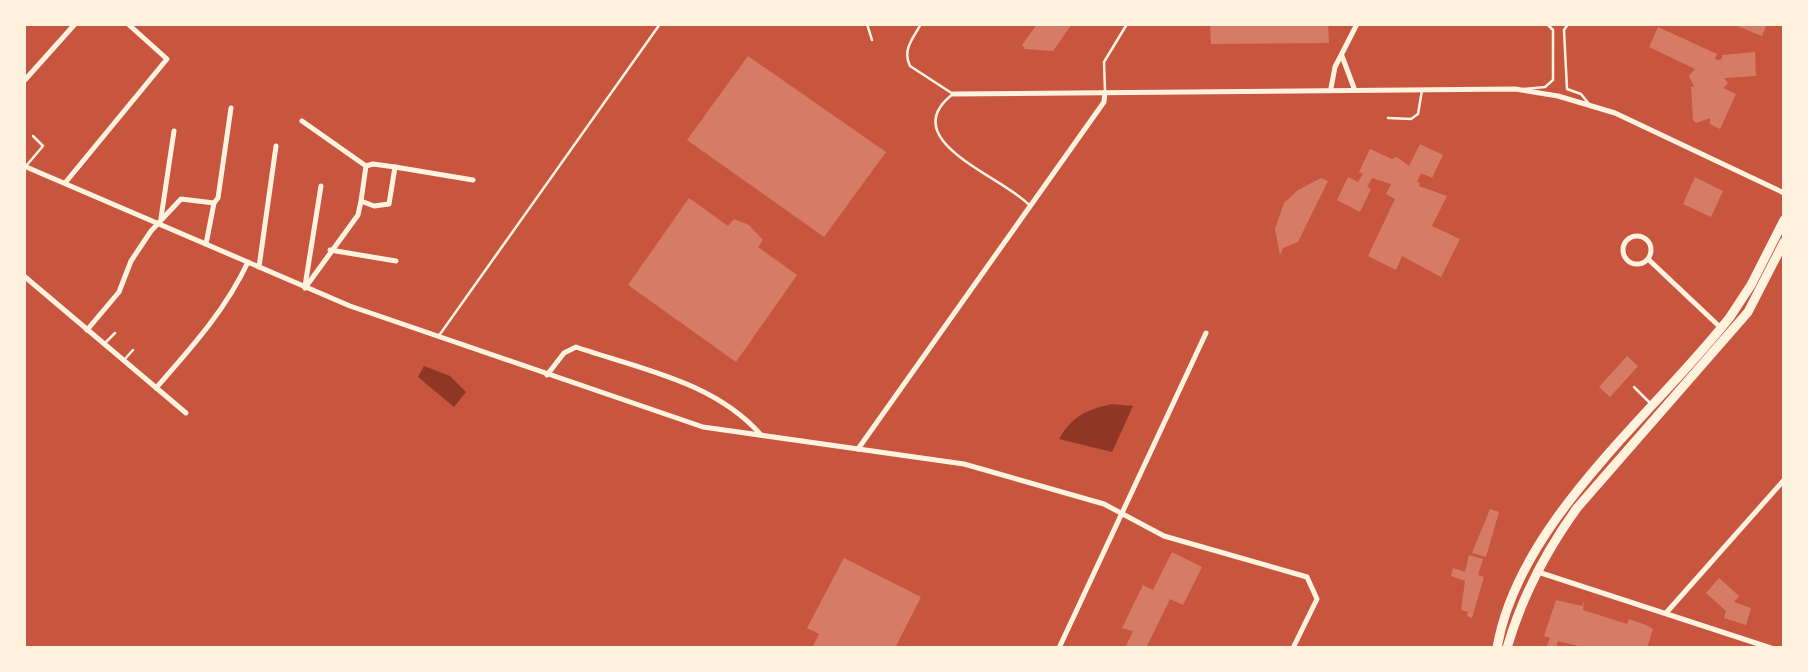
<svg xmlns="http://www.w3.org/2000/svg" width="1808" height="672" viewBox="0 0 1808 672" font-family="'Zilla Slab',serif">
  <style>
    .water { fill: #8f3625 }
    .building { fill: #d67c66 }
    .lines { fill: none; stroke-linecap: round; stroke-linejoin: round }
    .service { stroke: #fff3e0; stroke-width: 2.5 }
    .minor { stroke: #fff3e0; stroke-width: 5 }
    .primary { stroke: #fff3e0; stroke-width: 9 }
  </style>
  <rect width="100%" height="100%" fill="#c8553d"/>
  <!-- water -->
  <g class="water">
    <polygon points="424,366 450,376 466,392 454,407 418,377"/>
    <path d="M 1112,404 L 1133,406 L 1112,452 L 1059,439 C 1072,416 1086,410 1112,404 Z"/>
  </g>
  <!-- building -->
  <g class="building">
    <polygon points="1037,24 1072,24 1053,51 1025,49 1022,45"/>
    <polygon points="1210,24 1328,24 1329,43 1211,44"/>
    <polygon points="1732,24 1767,24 1762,36"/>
    <polygon points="1658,27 1717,54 1715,59 1718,60 1722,59 1722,55 1755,52 1756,76 1724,78 1728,83 1723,88 1736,94 1720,129 1710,124 1710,118 1696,123 1693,120 1691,87 1694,87 1689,76 1695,69 1649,47"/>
    <polygon points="748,56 886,152 824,237 687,140"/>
    <polygon points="1420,144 1443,155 1432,178 1421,173 1417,182 1420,183 1419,186 1447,196 1432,226 1460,239 1441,277 1402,256 1396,270 1368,256 1395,199 1386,194 1391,184 1372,178 1367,187 1371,189 1360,212 1337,200 1348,177 1358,182 1363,174 1359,172 1370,149 1392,159 1397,157 1409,166"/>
    <polygon points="1695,177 1723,191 1711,217 1683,204"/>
    <polygon points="1321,178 1328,181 1298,242 1283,248 1280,255 1275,229 1284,203 1298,190"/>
    <polygon points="689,198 728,226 734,219 749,225 763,240 758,247 797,275 736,362 628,285"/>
    <polygon points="1627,356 1638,366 1610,397 1599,387"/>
    <polygon points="1490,509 1499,512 1486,557 1472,553"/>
    <polygon points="1172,552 1202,567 1183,605 1170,599 1146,648 1125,648 1133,631 1122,628 1143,585 1153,590"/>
    <polygon points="1469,555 1483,559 1478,575 1484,577 1472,618 1467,616 1468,612 1461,610 1465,581 1451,576 1453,568 1465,572"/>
    <polygon points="844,558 921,597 895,648 812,648 819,634 807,628"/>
    <polygon points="1719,578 1739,596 1734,602 1751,608 1746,625 1724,618 1726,611 1706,593"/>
    <polygon points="1556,600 1582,606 1584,601 1583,610 1627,624 1629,619 1646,625 1653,629 1647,648 1586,648 1558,641 1556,648 1546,648 1550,638 1544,636"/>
  </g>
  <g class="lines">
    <!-- service -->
    <g class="service">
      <polyline points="867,24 872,40"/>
      <path d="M 921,24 C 913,38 902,50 910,66 L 953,94 C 892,141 1007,178 1030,206"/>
      <polyline points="1568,24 1564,30 1567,89 1581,94 1589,104"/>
      <polyline points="1523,89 1545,87 1553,80 1553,30 1547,24"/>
      <polyline points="1105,91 1104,62 1127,24"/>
      <polyline points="1388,118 1411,119 1418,114 1422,90"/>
      <polyline points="26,166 43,146 33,136"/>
      <polyline points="438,337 660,24"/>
      <polyline points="104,344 115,333"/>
      <polyline points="124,360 133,350"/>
      <polyline points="1634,387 1650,403"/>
    </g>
    <!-- minor -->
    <g class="minor">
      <polyline points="1342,56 1354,88"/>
      <polyline points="24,81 75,24"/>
      <polyline points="1331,88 1335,67 1357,24"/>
      <polyline points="953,94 1515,89 1558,96 1615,113 1784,193"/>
      <polyline points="302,121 366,166"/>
      <polyline points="24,166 350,306 703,427 964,464 1104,504 1164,536 1307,577 1317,599 1293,648"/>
      <polyline points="395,167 473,180"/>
      <polyline points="65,183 167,59 128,24"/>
      <polyline points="214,203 218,198 231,108"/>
      <polyline points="161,218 174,131"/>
      <circle cx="1637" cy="250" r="14"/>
      <polyline points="330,250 396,261"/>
      <polyline points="1648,259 1721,328"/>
      <polyline points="259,267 276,146"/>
      <polyline points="24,276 186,413"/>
      <polyline points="305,286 321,186"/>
      <polyline points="305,288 358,215 361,201 374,206 389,204 395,167 373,164 366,166 361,201"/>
      <polyline points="87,330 119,292 131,261 151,231 181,199 214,203 206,244"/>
      <path d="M 547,375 L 564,353 L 576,347 C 640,369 715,382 761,435"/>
      <path d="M 156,388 C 191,348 225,311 248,262"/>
      <polyline points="858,449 1104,102 1105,92"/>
      <polyline points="1538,572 1771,648"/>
      <polyline points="1666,613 1784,480"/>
      <polyline points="1059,648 1206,333"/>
    </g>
    <!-- primary -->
    <g class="primary">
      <path d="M 1497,648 C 1518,522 1654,414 1730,317 L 1751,285 L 1784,220"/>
      <path d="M 1507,648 C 1522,596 1546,551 1577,508 L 1748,312 L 1784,242"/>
    </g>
  </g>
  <!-- border -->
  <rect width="1808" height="672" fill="none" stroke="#fff3e0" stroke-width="52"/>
</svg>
